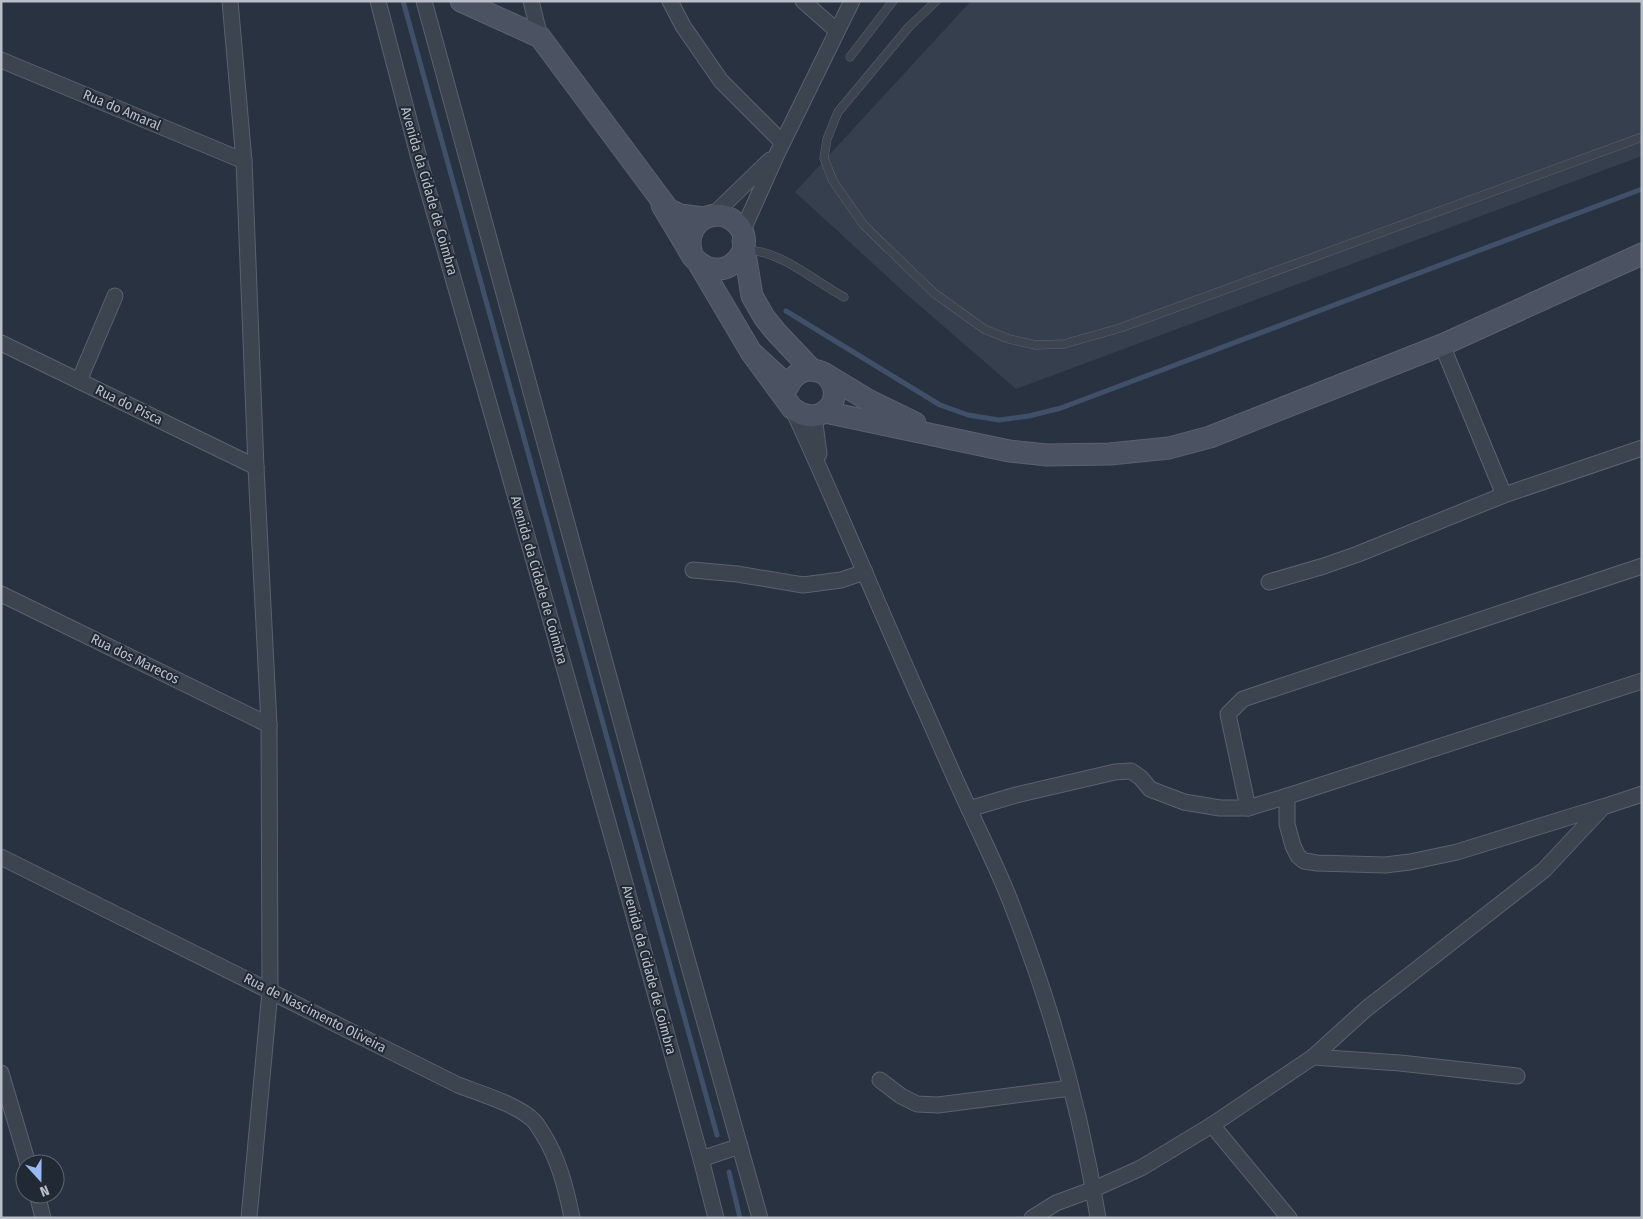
<svg xmlns="http://www.w3.org/2000/svg" width="1643" height="1219" viewBox="0 0 1643 1219" font-family="'Fira Sans Condensed',sans-serif">
  <style>
    .airport { fill: #363f4d }
    .lines { fill: none; stroke-linecap: round; stroke-linejoin: round }
    .stream { stroke: #405068; stroke-width: 5 }
    .lane-casing { stroke: #5a626d; stroke-width: 9 }
    .street-casing { stroke: #5a626d; stroke-width: 17 }
    .secondary-casing { stroke: #5a626d; stroke-width: 23 }
    .lane { stroke: #3c4450; stroke-width: 8 }
    .street { stroke: #3c4450; stroke-width: 15 }
    .secondary { stroke: #4b5363; stroke-width: 21 }
    .labels { text-anchor: middle; dominant-baseline: central; stroke-width: 4; stroke-linejoin: round; paint-order: stroke }
    .street-label { font-size: 14px; fill: #b9c0ca; stroke: #212935 }
  </style>
  <rect width="100%" height="100%" fill="#283240"/>
  <!-- airport -->
  <polygon class="airport" points="971,1 1642,1 1642,156 1016,389 905,293 795,192"/>
  <g class="lines">
    <!-- stream -->
    <g class="stream">
      <polyline points="403,1 717,1135"/>
      <polyline points="786,311 940,405 968,415 999,420 1029,416 1061,408 1642,189"/>
      <polyline points="729,1172 740,1218"/>
    </g>
    <!-- lane casing -->
    <g class="lane-casing">
      <g id="lane">
        <polyline points="936,1 908,28 838,112 827,139 824,158 833,181 863,224 876,237 934,293 984,329 1009,339 1036,345 1064,344 1120,328 1642,137"/>
        <polyline points="850,57 893,1"/>
        <path d="M 747,251 C 777,248 817,283 844,297"/>
      </g>
    </g>
    <!-- street casing -->
    <g class="street-casing">
      <g id="street">
        <polyline points="230,1 244,161 256,467 269,725 270,991 249,1218"/>
        <polyline points="378,1 421,166 530,547 618,858 701,1159 716,1218"/>
        <polyline points="424,1 656,849 760,1218"/>
        <polyline points="531,1 540,37"/>
        <polyline points="670,1 683,26 721,81 782,142"/>
        <polyline points="803,1 837,31"/>
        <polyline points="1,60 244,161"/>
        <polyline points="712,216 770,160"/>
        <polyline points="742,232 777,154 852,1"/>
        <polyline points="1,343 256,467"/>
        <polyline points="1442,345 1504,495"/>
        <polyline points="79,381 115,296"/>
        <path d="M 792,408 C 838,507 879,608 924,708 C 939,742 954,777 970,811 C 984,842 999,872 1011,903 C 1051,1004 1081,1111 1098,1218"/>
        <polyline points="814,416 819,454"/>
        <polyline points="693,570 737,574 803,585 841,580 865,572"/>
        <polyline points="1269,582 1324,566 1358,554 1504,495 1642,448"/>
        <polyline points="1,594 269,725"/>
        <polyline points="1287,797 1287,824 1293,846 1298,856 1304,861 1317,863 1385,865 1410,862 1457,852 1602,807"/>
        <polyline points="1248,808 1228,714 1243,699 1642,566"/>
        <polyline points="969,809 1016,795 1115,772 1131,771 1141,778 1150,789 1184,802 1220,808 1248,808 1294,794 1642,681"/>
        <path d="M 1,857 L 458,1085 C 479,1093 519,1105 534,1121 C 538,1125 540,1130 543,1134 C 559,1160 566,1188 572,1218"/>
        <polyline points="1313,1057 1400,1063 1517,1076"/>
        <polyline points="1,1073 28,1164"/>
        <polyline points="880,1080 901,1096 917,1104 938,1105 1071,1088"/>
        <polyline points="1212,1125 1289,1218"/>
        <polyline points="701,1159 740,1146"/>
        <polyline points="37,1194 43,1218"/>
        <polyline points="1032,1218 1056,1203 1094,1189 1141,1168 1212,1125 1313,1057 1366,1009 1544,870 1603,807 1642,794"/>
      </g>
    </g>
    <!-- secondary casing -->
    <g class="secondary-casing">
      <g id="secondary">
        <polyline points="461,1 540,37 668,209 680,215 704,218"/>
        <path d="M 662,205 L 693,257 C 723,291 763,246 735,222 C 730,218 724,215 717,215 C 694,216 685,238 693,257"/>
        <polyline points="743,241 752,296 764,317 776,332 811,369"/>
        <polyline points="699,264 751,352"/>
        <path d="M 825,374 C 850,398 820,431 792,408 L 751,352 L 788,386 C 796,370 810,366 825,374 L 868,400 L 915,423"/>
        <polyline points="825,412 1009,451 1047,455 1110,454 1169,448 1210,437 1442,345 1642,254"/>
      </g>
    </g>
    <!-- lane -->
    <use href="#lane" class="lane"/>
    <!-- street -->
    <use href="#street" class="street"/>
    <!-- secondary -->
    <use href="#secondary" class="secondary"/>
  </g>
  <g class="labels">
    <!-- street labels -->
    <g class="street-label">
      <text transform="translate(122 110) rotate(23)">Rua do Amaral</text>
      <text transform="translate(429 191) rotate(74)">Avenida da Cidade de Coimbra</text>
      <text transform="translate(129 405) rotate(26)">Rua do Pisca</text>
      <text transform="translate(539 580) rotate(74)">Avenida da Cidade de Coimbra</text>
      <text transform="translate(135 659) rotate(26)">Rua dos Marecos</text>
      <text transform="translate(649 970) rotate(75)">Avenida da Cidade de Coimbra</text>
      <text transform="translate(315 1013) rotate(27)">Rua de Nascimento Oliveira</text>
    </g>
  </g>
  <!-- border -->
  <rect width="1643" height="1219" fill="none" stroke="#b9c0ca" stroke-width="5"/>
  <!-- north arrow -->
  <g transform="translate(40 1179) rotate(159)"><circle r="24" fill="#212935" stroke="#5e6571"/>
  <path d="M0-4L9 19L0 12L-9 19Z" fill="#98b9f1"/>
  <text y="-8" font-size="14" font-weight="bold" text-anchor="middle" fill="#b9c0ca">N</text>
  </g>
</svg>
